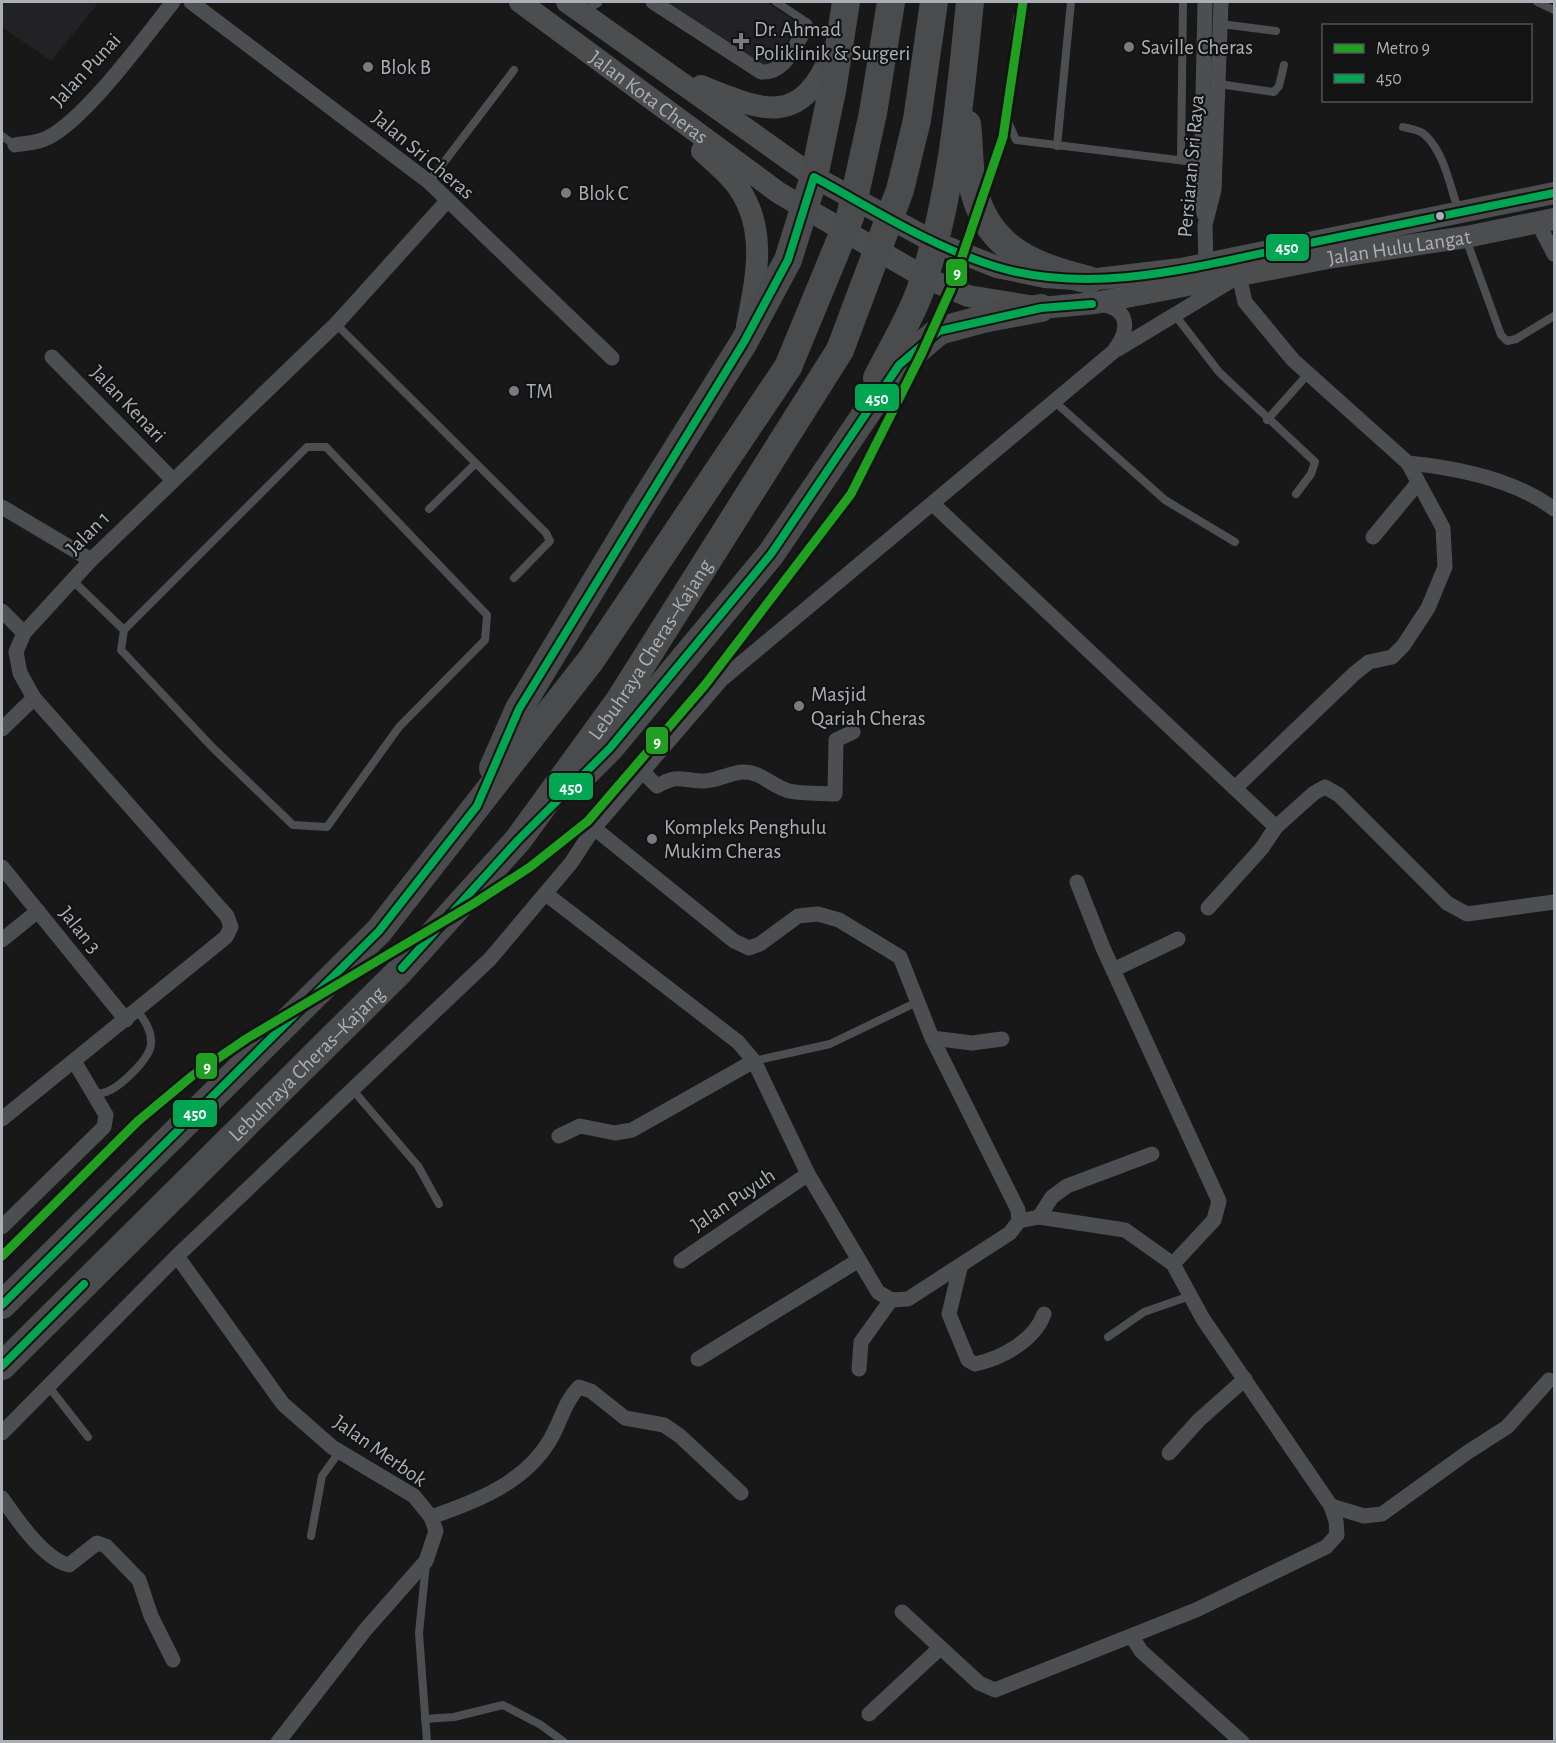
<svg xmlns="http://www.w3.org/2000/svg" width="1556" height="1743" viewBox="0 0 1556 1743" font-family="'Alegreya Sans',sans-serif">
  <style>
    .built { fill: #222224 }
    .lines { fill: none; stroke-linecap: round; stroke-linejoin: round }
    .service { stroke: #4d4e51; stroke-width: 8 }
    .minor { stroke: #4d4e51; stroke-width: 15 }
    .secondary { stroke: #4c4d4e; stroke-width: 22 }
    .motorway { stroke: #4a4b4d; stroke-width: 28 }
    .motorway-bridge { stroke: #4a4b4d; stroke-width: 28 }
    .bus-1-casing { stroke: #131314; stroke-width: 12 }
    .bus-1 { stroke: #00a651; stroke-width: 8 }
    .metro-1-casing { stroke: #131314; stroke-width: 14 }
    .metro-1 { stroke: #20a020; stroke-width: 9 }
    .poi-dot { fill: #787b80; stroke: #131314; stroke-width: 2 }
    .bus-dot { fill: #abb0b7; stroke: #131314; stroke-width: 2 }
    .labels { text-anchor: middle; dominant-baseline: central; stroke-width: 4.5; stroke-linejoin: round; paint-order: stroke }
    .poi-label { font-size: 21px; fill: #abb0b7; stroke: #131314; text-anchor: start }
    .street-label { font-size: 21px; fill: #abb0b7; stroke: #131314 }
    .line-badge { stroke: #131314; stroke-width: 2 }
    .badge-label { font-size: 16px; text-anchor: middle; font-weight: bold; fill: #fff }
  </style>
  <rect width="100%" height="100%" fill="#181819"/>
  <!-- built -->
  <g class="built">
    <polygon points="2,2 99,2 51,61 2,27"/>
    <polygon points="663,2 766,2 799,24 773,65 763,67"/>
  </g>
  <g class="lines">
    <!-- service -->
    <g class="service">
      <polyline points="776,2 802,19 805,25"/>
      <polyline points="1537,2 1554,10"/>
      <polyline points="584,11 598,3"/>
      <polyline points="1017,17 1006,117 1016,140 1202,163"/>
      <polyline points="1221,24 1276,31"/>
      <polyline points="1219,84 1274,92 1279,86 1284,65"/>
      <path d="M 1403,127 C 1410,129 1421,130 1425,135 C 1444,152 1450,186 1458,209"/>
      <polyline points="2,136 15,145"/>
      <polyline points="1057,146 1071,2"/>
      <polyline points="1181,160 1183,2"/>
      <polyline points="429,182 514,70"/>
      <polyline points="1466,239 1501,335 1507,341 1516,339 1554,316"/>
      <polyline points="1175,315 1219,372 1315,462 1311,474 1296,494"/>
      <polyline points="336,324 546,533 550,541 514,578"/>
      <polyline points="1055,402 1165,500 1235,542"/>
      <polyline points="1267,420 1308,374"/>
      <polyline points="429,509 475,464"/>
      <polyline points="72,580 124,630 307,447 326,447 487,615 485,640 399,727 327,827 293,825 212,747 121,650 124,630"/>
      <polyline points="754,1061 830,1044 917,1002"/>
      <polyline points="352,1089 418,1166 439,1204"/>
      <path d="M 93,1092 C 96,1092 99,1094 102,1093 C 117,1091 150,1059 151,1044 C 152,1031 145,1021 137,1010"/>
      <polyline points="1108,1337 1144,1312 1190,1296"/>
      <polyline points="49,1387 88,1437"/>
      <polyline points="311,1536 322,1476 340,1451"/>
      <polyline points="426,1564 419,1633 427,1742"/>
      <polyline points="425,1719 454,1717 503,1705 541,1725 564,1742"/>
    </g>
    <!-- minor -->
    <g class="minor">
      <polyline points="191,2 429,182 612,358"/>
      <path d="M 653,2 L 761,72 C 785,73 793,49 804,31 L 805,25"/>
      <path d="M 15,145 C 25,143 38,143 47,138 C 85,120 145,37 173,2"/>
      <polyline points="1204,214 1201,190 1205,2"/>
      <polyline points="1538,223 1554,254"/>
      <polyline points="1206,263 1205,225 1214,190 1221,2"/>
      <polyline points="1118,349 1239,276 1245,302 1293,360 1408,463 1443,528 1445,567 1428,608 1403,646 1392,657 1369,662 1355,673 1235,788"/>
      <polyline points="52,357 173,480"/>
      <path d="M 1408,463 C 1458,468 1514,479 1554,509"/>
      <polyline points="934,505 1276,827 1314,793 1325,787 1339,795 1447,903 1467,914 1554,902"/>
      <polyline points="2,507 91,560"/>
      <polyline points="1373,537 1417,484"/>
      <polyline points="2,611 24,633"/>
      <polyline points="2,729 34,698"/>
      <path d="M 643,772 L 657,786 C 679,774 680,780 701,781 C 716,782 728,773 742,772 C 761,771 771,786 789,791 C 803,794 820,793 835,794 L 836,740 L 853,732"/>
      <polyline points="2,867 126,1020"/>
      <polyline points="1077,882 1103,948 1219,1201 1214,1220 1173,1264"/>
      <polyline points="546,894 738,1042 754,1061 808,1174 878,1292 891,1300 908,1299 1010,1233 1019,1221 1018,1210 932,1038 900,957 839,920 818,914 798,916 760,944 749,948 734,941 594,828"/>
      <polyline points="1208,908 1262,848 1276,827"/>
      <polyline points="2,940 38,911"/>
      <polyline points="1113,970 1178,939"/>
      <polyline points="932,1038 972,1043 1002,1039"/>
      <polyline points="2,1119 226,937 231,927 227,916 34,698 20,673 16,652 24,633 91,560 336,324 448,200"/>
      <polyline points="559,1136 580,1126 615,1133 632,1130 754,1061"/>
      <polyline points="1039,1217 1052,1197 1067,1186 1152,1154"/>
      <polyline points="1019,1221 1039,1217 1125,1230 1173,1264 1203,1319 1331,1506"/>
      <polyline points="2,1227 104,1127 106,1115 74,1061"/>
      <polyline points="177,1256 283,1404 332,1447 414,1496 431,1517 436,1531 426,1561 366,1629 278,1742"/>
      <polyline points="681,1261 808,1174"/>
      <path d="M 960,1268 L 949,1314 L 968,1360 L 975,1364 C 1002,1358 1034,1341 1044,1314"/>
      <polyline points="698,1359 859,1260"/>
      <polyline points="859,1369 861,1342 891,1300"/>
      <path d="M 2,1433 L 177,1256 L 490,959 L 571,863 L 594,828 L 721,680 L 1113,352 C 1130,331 1131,308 1099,304"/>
      <polyline points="1169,1453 1199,1420 1245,1379"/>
      <path d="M 2,1498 C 16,1518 44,1560 69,1565 L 97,1543 L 106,1546 L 139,1580 L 151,1616 L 173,1660"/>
      <path d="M 431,1517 C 475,1502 525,1483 550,1440 C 561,1422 564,1402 579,1387 L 591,1391 L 625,1418 L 664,1425 L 680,1436 L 741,1493"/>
      <polyline points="902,1612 979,1683 995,1690 1196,1610 1326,1547 1337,1535 1336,1521 1331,1506 1364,1516 1382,1514 1468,1452 1507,1427 1549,1380"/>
      <polyline points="1132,1637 1141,1651 1242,1742"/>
      <polyline points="869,1714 940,1648"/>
    </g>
    <!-- secondary -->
    <g class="secondary">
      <path id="s1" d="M 520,2 L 779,193 L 924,277 L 968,296 L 1041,308 L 1095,303 L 1333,257 L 1466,237 L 1554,219"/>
      <polyline points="567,2 814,177 934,242 997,267 1045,277 1089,280 1181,269 1554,193"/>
      <path d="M 701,86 C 766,113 802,127 833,50"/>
      <path d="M 702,151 C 714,162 729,174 738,187 C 768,230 756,279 747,326"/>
    </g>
    <!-- motorway -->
    <g class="motorway">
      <polyline points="873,113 891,2"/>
      <polyline points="917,120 934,2"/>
      <path d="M 967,124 C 970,149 968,174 976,198 C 993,252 1039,268 1089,280"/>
      <path d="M 877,378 C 891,350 909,321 920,291 C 952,199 960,98 970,2"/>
      <polyline points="493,768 519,709 637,513 744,342 788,260 814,177 832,91 846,2"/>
      <polyline points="581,777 610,748 771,554 899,365 939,331 983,319 1041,308"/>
      <polyline points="2,1305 379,931 591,660 788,367"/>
      <path id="s2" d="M 2,1366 L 400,971 L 518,840 L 619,701 L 840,350"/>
    </g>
    <!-- motorway-bridge -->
    <g class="motorway-bridge">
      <polyline points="840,350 900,190 917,120"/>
      <polyline points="788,367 850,217 873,113"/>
    </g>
    <!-- bus-1 casing -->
    <g class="bus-1-casing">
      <g id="bus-1">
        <polyline points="402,968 518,840 610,748 771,554 899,365 939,331 1041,308 1092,304"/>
        <path d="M 2,1305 L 379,931 L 477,806 L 519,709 L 744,342 L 788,260 L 814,177 C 873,209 932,247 997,267 C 1097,297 1206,264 1305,244 C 1388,227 1471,210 1554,193"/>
        <polyline points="2,1366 84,1284"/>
      </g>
    </g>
    <!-- bus-1 -->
    <use href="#bus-1" class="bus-1"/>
    <!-- metro-1 casing -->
    <g class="metro-1-casing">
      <polyline id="metro-1" points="2,1256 138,1121 192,1076 246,1039 473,904 530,867 588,821 705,685 851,494 922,353 951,289 1003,137 1023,2"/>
    </g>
    <!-- metro-1 -->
    <use href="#metro-1" class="metro-1"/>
  </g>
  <!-- markers -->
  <g class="poi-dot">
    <path d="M738 32h6v6h6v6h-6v6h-6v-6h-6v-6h6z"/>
    <circle cx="1129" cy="47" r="6"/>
    <circle cx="368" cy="67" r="6"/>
    <circle cx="566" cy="193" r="6"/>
    <circle cx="514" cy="391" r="6"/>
    <circle cx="799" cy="706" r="6"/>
    <circle cx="652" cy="839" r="6"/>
  </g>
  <circle class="bus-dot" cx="1440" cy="216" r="5"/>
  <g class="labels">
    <!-- poi labels -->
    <g class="poi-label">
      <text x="754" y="29">Dr. Ahmad<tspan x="754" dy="24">Poliklinik &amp; Surgeri</tspan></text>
      <text x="1141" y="47">Saville Cheras</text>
      <text x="380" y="67">Blok B</text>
      <text x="578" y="193">Blok C</text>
      <text x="526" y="391">TM</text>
      <text x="811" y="694">Masjid<tspan x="811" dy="24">Qariah Cheras</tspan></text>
      <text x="664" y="827">Kompleks Penghulu<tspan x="664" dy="24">Mukim Cheras</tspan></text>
    </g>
    <!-- street labels -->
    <g class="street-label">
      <text transform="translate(86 70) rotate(-47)">Jalan Punai</text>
      <text stroke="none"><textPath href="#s1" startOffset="160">Jalan Kota Cheras</textPath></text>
      <text transform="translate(423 155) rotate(40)">Jalan Sri Cheras</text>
      <text transform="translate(1191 166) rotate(-85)">Persiaran Sri Raya</text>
      <text stroke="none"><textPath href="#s1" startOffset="975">Jalan Hulu Langat</textPath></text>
      <text transform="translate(128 404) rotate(46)">Jalan Kenari</text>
      <text transform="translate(88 533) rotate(-45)">Jalan 1</text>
      <text stroke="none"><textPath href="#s2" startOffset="969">Lebuhraya Cheras–Kajang</textPath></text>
      <text transform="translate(80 930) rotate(51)">Jalan 3</text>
      <text stroke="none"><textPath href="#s2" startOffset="429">Lebuhraya Cheras–Kajang</textPath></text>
      <text transform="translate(733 1200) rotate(-34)">Jalan Puyuh</text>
      <text transform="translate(380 1451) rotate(35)">Jalan Merbok</text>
    </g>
  </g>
  <g class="line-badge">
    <rect x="1265" y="233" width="45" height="29" rx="6" fill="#00a651"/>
    <rect x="945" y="258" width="23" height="29" rx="6" fill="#20a020"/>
    <rect x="854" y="383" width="46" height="29" rx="6" fill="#00a651"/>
    <rect x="645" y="726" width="24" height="29" rx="6" fill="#20a020"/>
    <rect x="548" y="772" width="46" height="29" rx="6" fill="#00a651"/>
    <rect x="195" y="1052" width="23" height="28" rx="6" fill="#20a020"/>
    <rect x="172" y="1099" width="46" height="29" rx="6" fill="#00a651"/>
  </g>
  <g class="badge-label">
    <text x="1287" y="253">450</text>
    <text x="957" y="278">9</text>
    <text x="877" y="404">450</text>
    <text x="657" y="747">9</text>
    <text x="571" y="793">450</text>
    <text x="207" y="1072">9</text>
    <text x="195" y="1119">450</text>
  </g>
  <!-- border -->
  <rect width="1556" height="1743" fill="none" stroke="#abb0b7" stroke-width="6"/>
  <!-- legend -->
  <rect x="1322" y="24" width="210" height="78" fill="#131314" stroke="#505255" stroke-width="1.5"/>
  <rect x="1334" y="44" width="30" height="9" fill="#20a020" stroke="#505255" stroke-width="1.5"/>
  <text x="1376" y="54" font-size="18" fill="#abb0b7">Metro 9</text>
  <rect x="1334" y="74" width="30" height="9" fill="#00a651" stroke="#505255" stroke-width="1.5"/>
  <text x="1376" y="84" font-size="18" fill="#abb0b7">450</text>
</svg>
